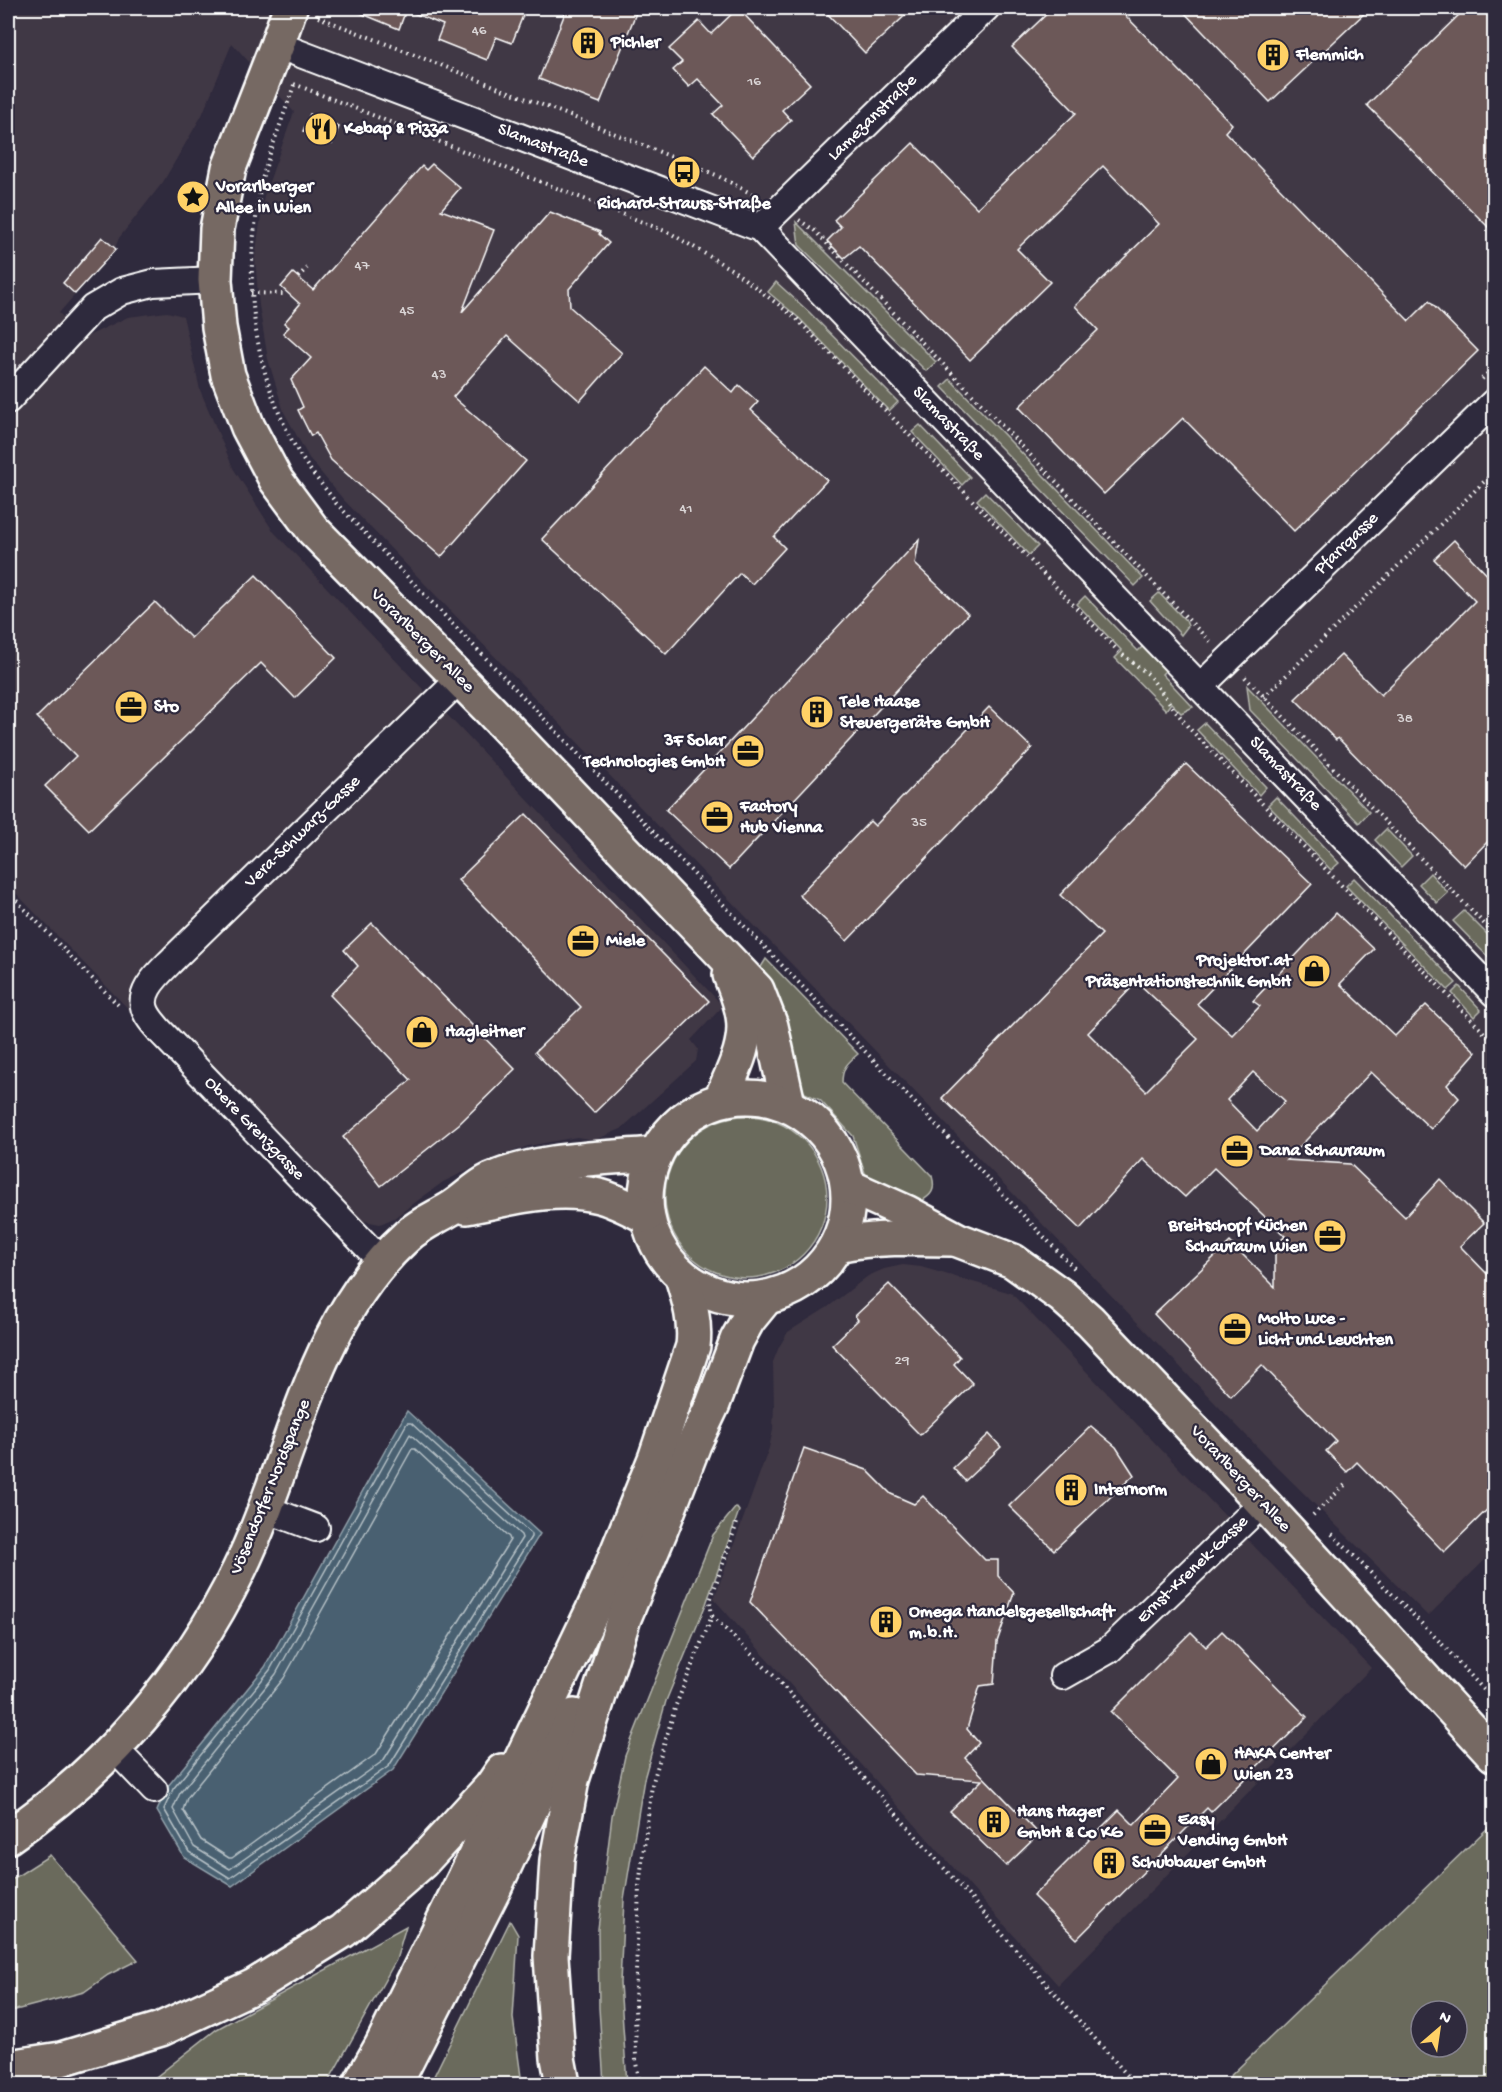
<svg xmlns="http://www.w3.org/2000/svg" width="1502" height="2092" viewBox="0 0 1502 2092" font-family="'Gochi Hand',sans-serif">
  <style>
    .built { fill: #413845 }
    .green { fill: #6a6b5c; stroke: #b4b5ae; stroke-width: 1.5; fill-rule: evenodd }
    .water { fill: #486171; stroke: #91a0aa; stroke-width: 1.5 }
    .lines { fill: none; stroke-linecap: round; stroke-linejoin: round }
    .shore { stroke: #b6c0c6; stroke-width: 1.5 }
    .building { fill: #6c5859; stroke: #fff; stroke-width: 1.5; fill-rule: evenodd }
    .minor-casing { stroke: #fff; stroke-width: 30 }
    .major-casing { stroke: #fff; stroke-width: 38 }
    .highway-casing { stroke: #fff; stroke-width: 38 }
    .path { stroke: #fff; stroke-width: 4; stroke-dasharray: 1.5 4.5; stroke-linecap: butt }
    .minor { stroke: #2f2a3d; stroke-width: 26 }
    .major { stroke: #766964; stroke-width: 33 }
    .highway { stroke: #766964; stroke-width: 33 }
    .labels { text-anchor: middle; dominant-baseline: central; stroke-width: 4.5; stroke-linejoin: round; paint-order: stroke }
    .number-label { font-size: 15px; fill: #dad5d6 }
    .poi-label { font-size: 18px; font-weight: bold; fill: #fff; stroke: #2f2a3d; text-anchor: start }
    .street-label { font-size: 18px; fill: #fff; stroke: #2f2a3d }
  </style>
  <rect width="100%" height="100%" fill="#2f2a3d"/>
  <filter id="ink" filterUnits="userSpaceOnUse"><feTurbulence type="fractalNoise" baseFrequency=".0167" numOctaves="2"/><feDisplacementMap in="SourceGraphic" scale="12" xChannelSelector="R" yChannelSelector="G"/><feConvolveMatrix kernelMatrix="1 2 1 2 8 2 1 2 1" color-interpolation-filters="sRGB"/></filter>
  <g filter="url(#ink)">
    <!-- built -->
    <g class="built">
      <polygon points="8,8 1494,8 1494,1551 1428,1616 1270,1460 343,499 309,458 284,412 268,359 259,305 255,258 264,196 294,112 232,43 202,115 163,182 119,238 114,250 59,313 84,338 128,317 167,312 183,316 200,390 233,468 273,531 723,1006 691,1040 698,1049 696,1061 621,1129 595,1140 577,1137 528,1146 484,1162 443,1182 394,1218 380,1224 365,1221 351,1238 8,885"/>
      <polygon points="903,1265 921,1267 1011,1293 1371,1668 1058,1985 714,1599 769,1448 773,1430 774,1406 773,1362 779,1347 788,1332 828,1307 868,1276 884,1269"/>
    </g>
    <!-- green -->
    <g class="green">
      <polygon points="796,222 936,362 926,371 799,245"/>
      <polygon points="776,282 809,312 898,402 889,411 800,319 768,292"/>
      <polygon points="950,379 1143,578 1135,586 942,387"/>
      <polygon points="920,425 970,477 962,485 912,432"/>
      <polygon points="985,492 1038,546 1029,555 977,500"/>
      <polygon points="1159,593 1186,621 1188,626 1181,635 1150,601"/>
      <polygon points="1085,596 1138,651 1144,645 1168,668 1162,674 1193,707 1181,713 1171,703 1166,710 1115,658 1122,651 1077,604"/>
      <polygon points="1247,686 1369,812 1359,823 1250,710"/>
      <polygon points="1205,723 1266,787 1259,795 1197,730"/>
      <polygon points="1276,797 1339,863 1331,870 1268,805"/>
      <polygon points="1386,829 1412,856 1401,867 1375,840"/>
      <polygon points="1430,873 1448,893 1437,903 1419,884"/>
      <polygon points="1354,878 1456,983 1448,990 1346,886"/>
      <polygon points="1464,911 1494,941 1494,963 1453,921"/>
      <path d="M 766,959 L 858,1054 C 847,1063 842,1068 842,1083 L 932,1176 C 936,1190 932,1195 920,1202 L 877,1186 L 866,1176 L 853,1136 L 820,1100 L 805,1093 L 793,1076 L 762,975 L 761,967 Z"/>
      <polygon points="1459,986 1481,1010 1474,1017 1452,993"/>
      <circle cx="746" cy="1197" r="81"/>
      <polygon points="736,1507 739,1511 706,1604 666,1701 644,1779 624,1900 620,1983 627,2084 604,2084 599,2008 598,1929 612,1816 625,1756 713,1535"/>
      <path d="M 1494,1822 L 1494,2084 L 1222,2084 ZM 1421,2011 L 1457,2011 L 1457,2047 L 1421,2047 Z"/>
      <polygon points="50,1855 138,1960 108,1975 84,1992 8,2012 8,1882"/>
      <polygon points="510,1921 518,1935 513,2018 522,2084 430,2084"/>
      <polygon points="406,1926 396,1960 327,2084 147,2084 217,2029"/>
    </g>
    <!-- water -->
    <polygon class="water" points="407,1411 540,1534 393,1770 232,1886 184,1857 157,1811 168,1786 265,1667"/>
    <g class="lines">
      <!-- shore -->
      <g class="shore">
        <polygon points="407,1423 411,1423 531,1534 531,1537 389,1766 230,1878 189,1852 164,1809 173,1789 270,1670"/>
        <polygon points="410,1434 521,1535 522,1538 383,1761 230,1869 194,1847 173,1809 180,1793 276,1674"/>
        <polygon points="412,1449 415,1449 509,1537 510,1540 376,1754 232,1858 229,1858 201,1840 183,1810 187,1798 284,1678"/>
      </g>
    </g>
    <!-- building -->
    <g class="building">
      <polygon points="348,8 526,8 512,43 496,37 487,60 437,40 443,25 406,10 399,29"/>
      <polygon points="567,8 638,8 600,103 539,79"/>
      <polygon points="738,8 810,84 782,110 791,120 753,156 713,114 723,105 698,79 689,87 673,70 682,62 669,49 699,21 711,34"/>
      <polygon points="822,8 913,8 865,53"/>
      <polygon points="1053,8 1118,8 1232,124 1225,132 1409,321 1429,301 1478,351 1294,531 1183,418 1104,494 1019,407 1098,330 1075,306 1159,224 1103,166 1017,249 1050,282 970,360 859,246 844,258 827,241 841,227 834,220 913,143 977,208 1076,113 1012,47"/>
      <polygon points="1180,8 1370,8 1270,102"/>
      <polygon points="1466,8 1494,8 1494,233 1367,105"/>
      <polygon points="310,114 339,127 332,144 303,131"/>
      <polygon points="432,164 460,188 441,210 494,230 462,312 550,212 600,232 599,234 609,243 569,289 570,307 622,353 580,401 507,336 453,397 526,461 441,557 331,460 316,433 311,436 298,410 303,407 291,380 311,358 283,333 289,327 284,323 300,304 281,287 293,273 313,290 422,166 426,170"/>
      <polygon points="102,237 116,249 75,294 63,283"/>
      <polygon points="704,366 733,393 739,385 758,402 751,410 827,480 774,537 785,548 752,584 740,573 666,654 542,539"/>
      <polygon points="919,540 915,564 968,614 729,869 666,810"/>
      <polygon points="1454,540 1494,582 1494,835 1464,866 1338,738 1336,740 1295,699 1341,655 1381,695 1475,601 1434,559"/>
      <polygon points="256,575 336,658 295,698 261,663 89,830 45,786 76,756 37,717 155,602 191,638"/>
      <polygon points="989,707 1032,748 847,941 799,895 870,821 875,826"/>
      <path d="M 1186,764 L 1312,884 L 1197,1004 L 1232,1035 L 1260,1006 L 1253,1001 L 1336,913 L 1374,949 L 1340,984 L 1395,1036 L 1426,1005 L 1476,1052 L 1447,1085 L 1459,1098 L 1431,1129 L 1371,1072 L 1287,1160 L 1350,1164 L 1405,1217 L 1440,1179 L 1484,1223 L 1460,1246 L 1494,1281 L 1494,1503 L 1444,1552 L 1357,1462 L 1347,1472 L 1326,1451 L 1336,1441 L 1262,1365 L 1231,1396 L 1154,1314 L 1230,1242 L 1275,1287 L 1275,1247 L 1285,1236 L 1214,1168 L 1185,1197 L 1143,1159 L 1080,1229 L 942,1098 L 1102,934 L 1060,895 ZM 1137,982 L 1198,1039 L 1146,1091 L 1088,1033 ZM 1253,1072 L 1285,1101 L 1257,1131 L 1227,1100 Z"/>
      <polygon points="526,814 709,1001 594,1113 535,1052 581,1007 458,880"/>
      <polygon points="372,923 515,1069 459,1124 381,1186 343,1137 411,1080 330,995 358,966 344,950"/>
      <polygon points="889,1284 960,1357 954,1364 973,1384 920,1435 832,1345 858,1320 855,1316"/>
      <polygon points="1091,1426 1116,1447 1134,1475 1054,1550 1009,1506"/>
      <polygon points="989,1434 1001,1447 965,1481 953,1468"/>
      <polygon points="804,1448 867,1470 891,1494 914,1504 923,1496 985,1560 998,1560 998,1576 1014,1593 997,1642 994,1684 980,1686 967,1729 979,1743 965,1758 1039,1834 1006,1866 950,1811 982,1780 916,1775 750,1602"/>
      <polygon points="1222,1631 1307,1717 1211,1812 1207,1808 1077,1939 1033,1896 1119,1810 1134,1825 1178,1779 1111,1712 1191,1632 1206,1647"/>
    </g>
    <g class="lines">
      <!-- minor casing -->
      <g class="minor-casing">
        <g id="minor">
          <polyline points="277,45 760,228 1494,993"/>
          <polyline points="760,228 986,8"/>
          <polyline points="8,400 93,308 122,291 153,283 215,280"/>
          <polyline points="1200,687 1494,402"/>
          <path d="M 382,1262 L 159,1030 C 155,1025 150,1020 147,1014 C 134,992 162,971 175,957 L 460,679"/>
          <polyline points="266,1509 316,1528"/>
          <polyline points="1063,1676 1109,1650 1263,1503"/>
          <polyline points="114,1748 154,1790"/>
        </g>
      </g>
      <!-- major casing -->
      <g class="major-casing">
        <g id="major">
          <polyline points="290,8 277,45 229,168 217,229 215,280 219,327 228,375 248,427 276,480 313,530 490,710 757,990 771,1026 788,1104"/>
          <circle cx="747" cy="1198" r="101"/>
          <path d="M 721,1099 C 732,1073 748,1045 743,1016 C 741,1002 735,988 730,975"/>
          <polyline points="848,1186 906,1212 958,1240 1013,1261 1062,1296 1090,1321 1263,1503 1494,1755"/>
          <path d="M 466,1207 C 509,1199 555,1185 599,1196 C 615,1200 631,1209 646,1216"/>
          <path d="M 837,1245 C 875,1237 913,1238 952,1239"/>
          <path d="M 8,1837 C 106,1770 187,1677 239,1570 C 293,1459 311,1322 407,1236 C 420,1224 435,1218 450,1209 C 464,1201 476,1187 491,1180 C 541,1158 600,1159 654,1154"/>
        </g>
      </g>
      <!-- highway casing -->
      <g class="highway-casing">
        <g id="highway">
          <polyline points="8,2067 61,2059 161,2029 254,1986 343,1931 422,1862 491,1787 502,1771"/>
          <path d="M 360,2084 L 381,2047 L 465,1877 L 599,1597 L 655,1459 L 693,1346 C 696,1321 689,1300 682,1277"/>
          <polyline points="395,2084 494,1889 574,1716"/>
          <polyline points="563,2084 558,2058 551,1956 557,1860 572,1780 624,1618 660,1532 694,1444 713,1404 737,1340 748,1320 766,1298"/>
        </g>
      </g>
      <!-- path -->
      <g class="path">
        <polyline points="318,16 321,8"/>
        <polyline points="318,17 601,128 716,175 758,197"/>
        <polyline points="294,84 670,233 734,271 796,318 1119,652 1148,674 1188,727 1494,1043"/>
        <path d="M 294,85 C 284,115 272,145 263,176 C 260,188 259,200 257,212 C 243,297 257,381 300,455 C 310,472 325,487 336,503 L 1076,1270"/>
        <polyline points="799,220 814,230 1212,644"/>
        <polyline points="298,277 307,268"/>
        <polyline points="251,293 284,294 286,292"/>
        <polyline points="1482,379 1494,367"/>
        <polyline points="1245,677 1494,934"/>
        <polyline points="1264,697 1494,472"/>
        <polyline points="8,892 120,1007"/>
        <polyline points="1313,1515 1345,1485"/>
        <polyline points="1332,1534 1441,1643 1494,1701"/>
        <polyline points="712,1616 710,1601 738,1520"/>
        <polyline points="640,2084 636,2063 635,2002 639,1886 652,1785 676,1705 712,1616 775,1677 1135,2084"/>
      </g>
      <!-- minor -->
      <use href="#minor" class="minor"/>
      <!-- major -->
      <use href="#major" class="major"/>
      <!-- highway -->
      <use href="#highway" class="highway"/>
    </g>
  </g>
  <!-- icons -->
  <defs>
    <g id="building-disc" transform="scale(1.725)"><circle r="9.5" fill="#ffd166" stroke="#2f2a3d"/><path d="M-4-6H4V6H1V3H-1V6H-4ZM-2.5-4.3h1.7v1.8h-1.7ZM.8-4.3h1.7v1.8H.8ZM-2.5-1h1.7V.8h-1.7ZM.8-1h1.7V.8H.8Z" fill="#111"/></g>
    <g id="restaurant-disc" transform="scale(1.725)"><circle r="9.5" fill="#ffd166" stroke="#2f2a3d"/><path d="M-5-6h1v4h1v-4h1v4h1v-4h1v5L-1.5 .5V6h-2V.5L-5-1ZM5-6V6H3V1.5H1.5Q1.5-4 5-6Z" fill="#111"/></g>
    <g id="bus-disc" transform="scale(1.725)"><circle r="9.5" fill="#ffd166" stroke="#2f2a3d"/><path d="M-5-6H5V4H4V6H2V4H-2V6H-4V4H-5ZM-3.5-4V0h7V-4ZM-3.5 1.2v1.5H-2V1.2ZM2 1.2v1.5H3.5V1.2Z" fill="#111"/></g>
    <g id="sight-disc" transform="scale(1.725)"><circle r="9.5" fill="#ffd166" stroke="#2f2a3d"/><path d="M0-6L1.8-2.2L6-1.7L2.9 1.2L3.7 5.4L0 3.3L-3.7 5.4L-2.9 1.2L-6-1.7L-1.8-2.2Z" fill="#111"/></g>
    <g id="office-disc" transform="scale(1.725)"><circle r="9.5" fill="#ffd166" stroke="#2f2a3d"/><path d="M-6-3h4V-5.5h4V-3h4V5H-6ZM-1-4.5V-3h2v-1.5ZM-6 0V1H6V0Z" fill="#111"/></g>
    <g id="shop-disc" transform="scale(1.725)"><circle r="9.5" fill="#ffd166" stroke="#2f2a3d"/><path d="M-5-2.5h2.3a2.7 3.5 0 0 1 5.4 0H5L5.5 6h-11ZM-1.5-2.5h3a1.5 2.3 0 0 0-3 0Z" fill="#111"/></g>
  </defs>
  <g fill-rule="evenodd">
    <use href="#building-disc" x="588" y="43"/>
    <use href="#building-disc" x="1273" y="55"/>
    <use href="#restaurant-disc" x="321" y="129"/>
    <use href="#bus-disc" x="684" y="172"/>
    <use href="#sight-disc" x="193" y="197"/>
    <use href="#office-disc" x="131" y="707"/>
    <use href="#building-disc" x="817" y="712"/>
    <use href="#office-disc" x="748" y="751"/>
    <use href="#office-disc" x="717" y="817"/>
    <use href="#office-disc" x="583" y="941"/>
    <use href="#shop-disc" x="1314" y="971"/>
    <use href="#shop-disc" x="422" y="1032"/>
    <use href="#office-disc" x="1237" y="1151"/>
    <use href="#office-disc" x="1330" y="1236"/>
    <use href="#office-disc" x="1235" y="1329"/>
    <use href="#building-disc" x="1071" y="1490"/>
    <use href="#building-disc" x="886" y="1622"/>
    <use href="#shop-disc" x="1211" y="1764"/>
    <use href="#building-disc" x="994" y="1822"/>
    <use href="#office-disc" x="1155" y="1830"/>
    <use href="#building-disc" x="1109" y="1863"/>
  </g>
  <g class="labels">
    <!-- number labels -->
    <g class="number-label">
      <text x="479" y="31">46</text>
      <text x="754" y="82">16</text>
      <text x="362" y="266">47</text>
      <text x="407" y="311">45</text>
      <text x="439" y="375">43</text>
      <text x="686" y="509">41</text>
      <text x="1405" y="719">38</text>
      <text x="919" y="823">35</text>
      <text x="902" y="1361">29</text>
    </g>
    <!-- poi labels -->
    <g class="poi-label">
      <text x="611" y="43">Pichler</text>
      <text x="1296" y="55">Flemmich</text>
      <text x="344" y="129">Kebap &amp; Pizza</text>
      <text x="216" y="187">Vorarlberger<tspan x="216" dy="21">Allee in Wien</tspan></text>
      <text x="684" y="204" text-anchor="middle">Richard-Strauss-Straße</text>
      <text x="840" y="702">Tele Haase<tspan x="840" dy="21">Steuergeräte GmbH</tspan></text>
      <text x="154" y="707">Sto</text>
      <text x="725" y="741" text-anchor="end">3F Solar<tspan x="725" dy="21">Technologies GmbH</tspan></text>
      <text x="740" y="807">Factory<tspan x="740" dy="21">Hub Vienna</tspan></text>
      <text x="606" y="941">Miele</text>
      <text x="1291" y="961" text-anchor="end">Projektor.at<tspan x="1291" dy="21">Präsentationstechnik GmbH</tspan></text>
      <text x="445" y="1032">Hagleitner</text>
      <text x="1260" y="1151">Dana Schauraum</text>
      <text x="1307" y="1226" text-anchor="end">Breitschopf Küchen<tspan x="1307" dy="21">Schauraum Wien</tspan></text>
      <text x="1258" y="1319">Molto Luce -<tspan x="1258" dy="21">Licht und Leuchten</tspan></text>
      <text x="1094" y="1490">Internorm</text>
      <text x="909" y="1612">Omega Handelsgesellschaft<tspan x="909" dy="21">m.b.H.</tspan></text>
      <text x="1234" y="1754">HAKA Center<tspan x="1234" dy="21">Wien 23</tspan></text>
      <text x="1017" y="1812">Hans Hager<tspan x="1017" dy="21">GmbH &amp; Co KG</tspan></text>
      <text x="1178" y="1820">Easy<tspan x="1178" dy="21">Vending GmbH</tspan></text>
      <text x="1132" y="1863">Schubbauer GmbH</text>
    </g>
    <!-- street labels -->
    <g class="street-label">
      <text transform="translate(873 118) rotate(-44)">Lamezanstraße</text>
      <text transform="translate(543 146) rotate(21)">Slamastraße</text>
      <text transform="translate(948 424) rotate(46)">Slamastraße</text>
      <text transform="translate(1347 544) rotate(-44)">Pfarrgasse</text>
      <text transform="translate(422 641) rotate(45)">Vorarlberger Allee</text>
      <text transform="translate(1285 774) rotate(46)">Slamastraße</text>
      <text transform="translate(303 832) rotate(-44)">Vera-Schwarz-Gasse</text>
      <text transform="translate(254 1129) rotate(46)">Obere Grenzgasse</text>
      <text transform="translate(1240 1479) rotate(47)">Vorarlberger Allee</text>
      <text transform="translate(271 1487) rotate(-68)">Vösendorfer Nordspange</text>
      <text transform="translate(1193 1570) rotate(-44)">Ernst-Krenek-Gasse</text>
    </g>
  </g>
  <!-- margin -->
  <rect width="1502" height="2092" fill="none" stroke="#2f2a3d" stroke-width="30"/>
  <rect x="15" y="15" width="1472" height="2062" fill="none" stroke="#fff" stroke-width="2" filter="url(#ink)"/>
  <!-- north arrow -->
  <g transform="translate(1439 2029) rotate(29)"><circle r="28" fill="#2f2a3d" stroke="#827f8b" stroke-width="1.5"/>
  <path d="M0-4.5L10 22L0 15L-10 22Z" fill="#ffd166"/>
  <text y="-9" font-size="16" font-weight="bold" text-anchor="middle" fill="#ffffff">N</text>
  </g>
</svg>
